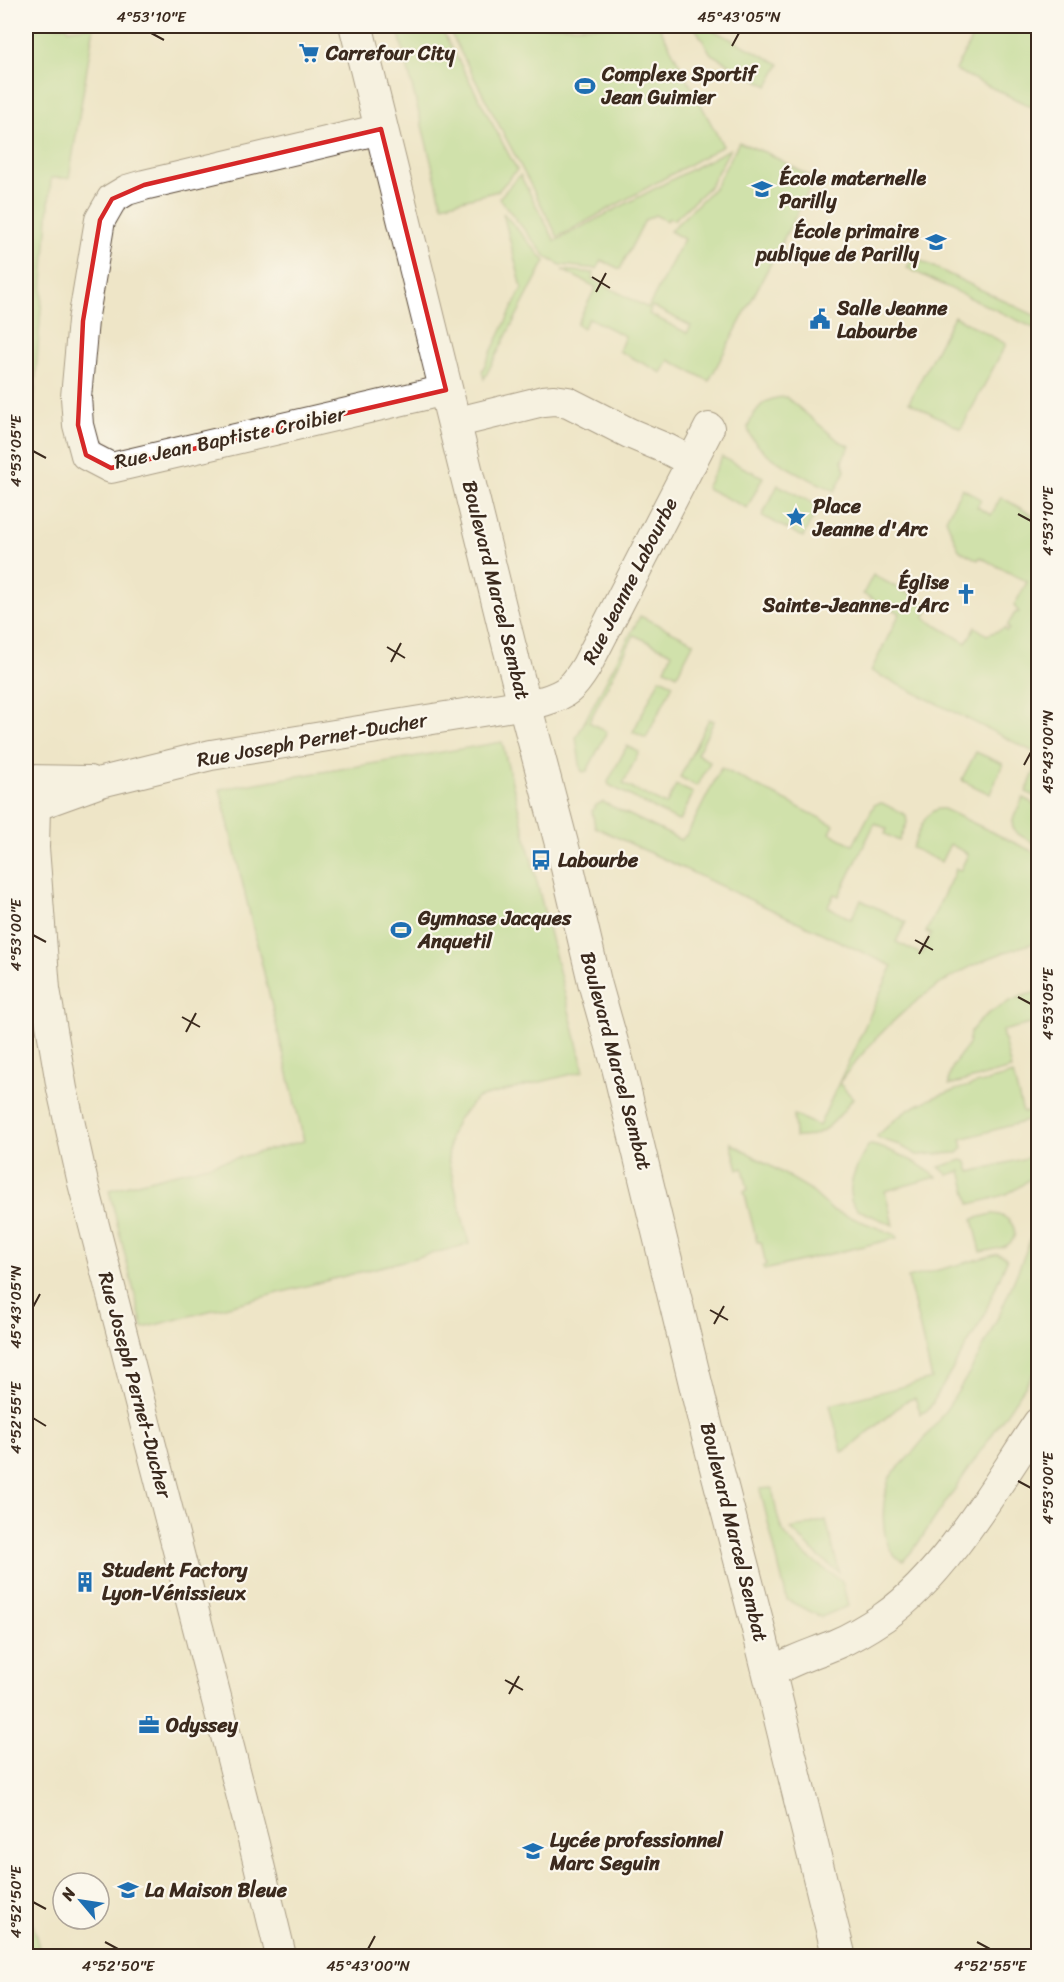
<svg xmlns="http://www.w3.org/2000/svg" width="1064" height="1982" viewBox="0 0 1064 1982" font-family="Sriracha,sans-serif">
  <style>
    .green { fill: #abdb89; stroke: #738254; stroke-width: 1.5; fill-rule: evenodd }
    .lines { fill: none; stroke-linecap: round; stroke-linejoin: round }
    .minor-casing { stroke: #564637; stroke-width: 32 }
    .tertiary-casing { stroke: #564637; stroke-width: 35 }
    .minor { stroke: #fff; stroke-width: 30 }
    .tertiary { stroke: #fff; stroke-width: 33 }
    .marked { fill: none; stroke: #d62828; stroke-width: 4.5; stroke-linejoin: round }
    .ticks { fill: none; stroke: #3b2a1e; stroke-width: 2 }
    .labels { text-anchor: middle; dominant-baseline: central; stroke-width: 4.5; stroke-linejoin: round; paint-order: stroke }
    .poi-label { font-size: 20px; font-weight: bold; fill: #3b2a1e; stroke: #fbf7ec; text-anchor: start }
    .street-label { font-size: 20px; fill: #3b2a1e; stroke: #fbf7ec }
    .neatline { fill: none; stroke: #3b2a1e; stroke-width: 2 }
    .ticks-label { font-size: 15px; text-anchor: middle; fill: #3b2a1e }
  </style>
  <rect width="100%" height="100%" fill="#fbf7ec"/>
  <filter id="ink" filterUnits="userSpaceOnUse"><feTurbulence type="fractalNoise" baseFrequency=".0167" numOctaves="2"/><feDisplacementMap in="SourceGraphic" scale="12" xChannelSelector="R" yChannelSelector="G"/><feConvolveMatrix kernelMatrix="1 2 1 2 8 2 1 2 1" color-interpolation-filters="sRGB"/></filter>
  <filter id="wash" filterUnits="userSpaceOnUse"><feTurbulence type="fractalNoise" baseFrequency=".008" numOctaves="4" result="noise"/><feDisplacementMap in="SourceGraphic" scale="24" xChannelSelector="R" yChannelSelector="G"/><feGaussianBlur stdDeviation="1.35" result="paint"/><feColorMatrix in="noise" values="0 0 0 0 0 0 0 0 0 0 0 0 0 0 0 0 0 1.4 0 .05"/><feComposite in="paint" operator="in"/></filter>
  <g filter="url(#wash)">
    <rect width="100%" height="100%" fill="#eee5c7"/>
    <!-- green -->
    <g class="green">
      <polygon points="26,26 67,26 68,29 94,26 69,178 51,178 32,425 26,424"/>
      <polygon points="397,26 440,26 517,170 498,191 442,205"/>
      <polygon points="447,26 659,26 723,146 558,237"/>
      <polygon points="694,26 705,26 780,64 768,86 711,54"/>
      <polygon points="978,26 1038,26 1038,110 955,70"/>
      <path d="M 739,142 L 769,154 L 815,179 L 709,381 L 669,360 L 662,373 L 619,351 L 625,336 L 589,318 L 583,328 L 577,324 L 596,287 L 562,270 L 594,273 L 592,279 L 648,308 L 684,239 L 670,231 L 715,187 ZM 652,306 L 691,326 L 687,333 L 649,314 Z"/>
      <polygon points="730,149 710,186 674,220 669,218 667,221 655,215 645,220 620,269 601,260 597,269 561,265 547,258 499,198 520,175 555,241"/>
      <polygon points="503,213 545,261 484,379 482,371 522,288"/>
      <polygon points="913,257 1038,317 1038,330 907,268"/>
      <polygon points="954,316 1006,344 961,429 909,402"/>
      <path d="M 786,397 L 839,441 L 850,446 L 842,460 L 845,471 L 835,491 C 812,480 750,454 748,427 C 755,408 765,397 786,397 Z"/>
      <polygon points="722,457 763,477 747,508 706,488"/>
      <polygon points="778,485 819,506 803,537 762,516"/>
      <polygon points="962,488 981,499 977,507 991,515 1001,497 1038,518 1038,623 1030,641 1038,645 1038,754 871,671 900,613 863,594 873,575 931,605 924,618 966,643 975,627 987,635 1005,628 1006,631 1009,629 1007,626 1015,613 1019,612 1014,606 1027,582 980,557 978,560 959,550 946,519"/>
      <polygon points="640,616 694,642 677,675 665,669 672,653 634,635 589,722 607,732 587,771 583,772 581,770 576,738"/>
      <polygon points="660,678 673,684 646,738 633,732"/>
      <polygon points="709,719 714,721 697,754 710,762 698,785 696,786 680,777"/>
      <polygon points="502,742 584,1071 477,1098 458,1119 450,1137 448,1159 469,1244 143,1328 109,1190 304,1141 220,789"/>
      <polygon points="627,746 639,752 623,784 666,805 676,785 693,793 681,819 678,821 609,785 608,782"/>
      <polygon points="976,752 1003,764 990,794 963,781 962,779"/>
      <polygon points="1038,763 1038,798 1026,792"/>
      <path d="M 721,768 L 834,825 L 830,833 L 853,845 L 875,804 L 882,803 L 906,815 L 907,823 L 899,841 L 885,834 L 887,829 L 875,823 L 839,896 L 834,894 L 828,907 L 851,919 L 861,900 L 906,922 L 896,942 L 921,954 L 931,934 L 926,932 L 956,869 L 960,871 L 968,854 L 950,844 L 941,862 L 912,848 C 919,833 925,806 944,809 L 1038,854 L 1038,942 C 951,964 892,1012 839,1083 L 853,1098 C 839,1117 823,1140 795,1137 L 794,1115 L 819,1126 L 892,967 L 892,966 L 595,827 L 592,811 L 596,805 L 603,802 L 681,840 L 688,833 Z"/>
      <path d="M 1023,798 L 1038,806 L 1038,845 C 1007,829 1007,830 1023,798 Z"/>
      <path d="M 1038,992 L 1038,1022 L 1002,1031 L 1011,1069 L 949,1085 C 947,1072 958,1057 966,1048 C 970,1044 968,1037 971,1031 C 986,1010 1014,997 1038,992 Z"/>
      <path d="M 1013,1074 L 1023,1113 L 1038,1109 L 1038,1118 L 961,1139 L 963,1148 L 958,1153 L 917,1155 L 899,1145 L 878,1138 L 877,1136 C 887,1127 898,1116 910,1109 C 941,1091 979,1084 1013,1074 Z"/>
      <polygon points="731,1143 808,1188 832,1210 896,1235 897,1238 764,1270 763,1266 766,1265 761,1242 757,1242 744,1191 748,1190 743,1168 738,1169"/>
      <path d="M 871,1145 C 894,1150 918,1163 937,1177 L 885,1191 L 893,1225 L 858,1210 L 851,1201 C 848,1180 858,1164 868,1146 Z"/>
      <path d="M 1038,1155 L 1038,1171 C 1015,1194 1001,1197 970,1204 L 961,1171 L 948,1175 L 939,1167 L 962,1160 L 967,1162 L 970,1172 Z"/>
      <path d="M 992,1214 C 1009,1213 1022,1232 1010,1243 C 1004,1249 989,1250 981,1252 L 973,1219 Z"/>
      <path d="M 1034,1230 L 1038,1233 L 1038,1367 L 914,1549 L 903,1561 C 877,1550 881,1496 891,1475 C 960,1409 1001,1318 1034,1230 Z"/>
      <polygon points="998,1254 1005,1257 1007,1260 982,1320 929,1409 921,1414 915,1398 906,1401 847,1450 842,1452 830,1405 932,1379 908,1278"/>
      <path d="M 772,1488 C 775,1500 776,1517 782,1529 C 793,1550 823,1568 842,1581 L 848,1606 L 821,1617 L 787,1600 L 760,1489 Z"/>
      <polygon points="826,1520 839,1572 819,1557 791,1529"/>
      <polygon points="26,1896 41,1956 26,1956"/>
    </g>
  </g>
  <g filter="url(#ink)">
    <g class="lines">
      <!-- minor casing -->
      <g class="minor-casing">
        <g id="minor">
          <polyline points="381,129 144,185 127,190 112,199 100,220 83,321 76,397 78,425 86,455 111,468 446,390"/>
          <polyline points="454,423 543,401 554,400 568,402 629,433 667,449 692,462"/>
          <polyline points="26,780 89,781"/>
          <polyline points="35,807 34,848 45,989 62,1089 83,1183 253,1840 281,1956"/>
          <path d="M 26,809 L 101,782 L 211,755 L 544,701 C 567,694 573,688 586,667 L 709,428"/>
          <path d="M 769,1674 C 790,1660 813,1654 836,1644 C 853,1637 869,1627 884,1617 C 944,1576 997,1484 1038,1423"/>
        </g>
      </g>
      <!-- tertiary casing -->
      <g class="tertiary-casing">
        <polyline id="tertiary" points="356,26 509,645 565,857 595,984 619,1069 709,1439 756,1619 839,1956"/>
      </g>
      <!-- minor -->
      <use href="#minor" class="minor"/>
      <!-- tertiary -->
      <use href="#tertiary" class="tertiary"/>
    </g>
  </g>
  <!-- marked area -->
  <path d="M0 0H1064V1982H0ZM 381,129 L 446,390 L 111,468 L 86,455 L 78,425 L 83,321 L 100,220 L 112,199 L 144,185 Z" fill="#eee5c7" fill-opacity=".55" fill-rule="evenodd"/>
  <path class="marked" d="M 381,129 L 446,390 L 111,468 L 86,455 L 78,425 L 83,321 L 100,220 L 112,199 L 144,185 Z"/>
  <!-- ticks -->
  <path class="ticks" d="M 151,33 L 164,40M 732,46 L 739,33M 592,277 L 610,288M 596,292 L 606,273M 33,451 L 46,458M 1018,514 L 1031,521M 387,647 L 405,658M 391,662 L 401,643M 1024,765 L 1031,752M 33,935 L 46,942M 915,940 L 933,950M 919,954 L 929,936M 1018,997 L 1031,1004M 182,1017 L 200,1027M 186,1032 L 196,1013M 33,1307 L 40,1294M 710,1310 L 728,1320M 714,1324 L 724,1306M 33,1418 L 46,1426M 1018,1481 L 1031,1488M 505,1680 L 523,1690M 509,1694 L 519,1676M 33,1902 L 46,1909M 105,1942 L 118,1949M 977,1942 L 990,1949M 368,1949 L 375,1936"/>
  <!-- icons -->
  <defs>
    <g id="supermarket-bare" transform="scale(1.62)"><path d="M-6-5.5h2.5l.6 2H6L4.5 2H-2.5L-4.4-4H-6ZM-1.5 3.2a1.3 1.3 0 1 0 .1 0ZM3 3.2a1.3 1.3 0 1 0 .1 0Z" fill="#1f6fb2" stroke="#fbf7ec" stroke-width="2.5" paint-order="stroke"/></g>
    <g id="stadium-bare" transform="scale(1.62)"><path d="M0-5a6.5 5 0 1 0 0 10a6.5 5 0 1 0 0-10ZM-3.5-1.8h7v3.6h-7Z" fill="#1f6fb2" stroke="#fbf7ec" stroke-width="2.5" paint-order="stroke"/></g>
    <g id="school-bare" transform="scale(1.62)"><path d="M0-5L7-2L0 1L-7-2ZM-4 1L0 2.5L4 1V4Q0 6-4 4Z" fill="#1f6fb2" stroke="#fbf7ec" stroke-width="2.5" paint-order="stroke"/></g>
    <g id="civic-bare" transform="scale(1.62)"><path d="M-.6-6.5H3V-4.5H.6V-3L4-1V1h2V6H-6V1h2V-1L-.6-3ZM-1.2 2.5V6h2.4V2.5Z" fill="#1f6fb2" stroke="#fbf7ec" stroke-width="2.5" paint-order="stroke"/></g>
    <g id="sight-bare" transform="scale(1.62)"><path d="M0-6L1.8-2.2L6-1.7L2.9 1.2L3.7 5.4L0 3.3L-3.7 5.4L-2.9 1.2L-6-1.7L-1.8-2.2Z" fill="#1f6fb2" stroke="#fbf7ec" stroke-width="2.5" paint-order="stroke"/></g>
    <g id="church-bare" transform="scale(1.62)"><path d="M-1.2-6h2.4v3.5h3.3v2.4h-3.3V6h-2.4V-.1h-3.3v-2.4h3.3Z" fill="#1f6fb2" stroke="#fbf7ec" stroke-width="2.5" paint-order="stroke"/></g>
    <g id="bus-bare" transform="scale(1.62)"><path d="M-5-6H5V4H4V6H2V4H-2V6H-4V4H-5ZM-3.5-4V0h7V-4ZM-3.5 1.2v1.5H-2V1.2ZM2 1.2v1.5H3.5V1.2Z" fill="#1f6fb2" stroke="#fbf7ec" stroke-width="2.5" paint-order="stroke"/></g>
    <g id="building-bare" transform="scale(1.62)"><path d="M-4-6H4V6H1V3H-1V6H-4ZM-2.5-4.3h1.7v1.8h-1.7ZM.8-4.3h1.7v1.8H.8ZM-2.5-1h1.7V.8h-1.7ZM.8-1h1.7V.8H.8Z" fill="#1f6fb2" stroke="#fbf7ec" stroke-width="2.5" paint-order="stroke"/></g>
    <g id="office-bare" transform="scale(1.62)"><path d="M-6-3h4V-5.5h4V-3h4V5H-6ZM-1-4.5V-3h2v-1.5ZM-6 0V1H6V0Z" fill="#1f6fb2" stroke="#fbf7ec" stroke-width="2.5" paint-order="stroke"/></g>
  </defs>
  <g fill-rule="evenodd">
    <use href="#supermarket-bare" x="309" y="53"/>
    <use href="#stadium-bare" x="585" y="86"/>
    <use href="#school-bare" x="762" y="189"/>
    <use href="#school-bare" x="936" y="242"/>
    <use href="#civic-bare" x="820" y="319"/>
    <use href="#sight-bare" x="796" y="517"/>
    <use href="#church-bare" x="966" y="594"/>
    <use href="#bus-bare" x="541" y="860"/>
    <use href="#stadium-bare" x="401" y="930"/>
    <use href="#building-bare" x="85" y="1582"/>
    <use href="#office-bare" x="149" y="1725"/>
    <use href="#school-bare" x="533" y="1851"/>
    <use href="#school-bare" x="128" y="1890"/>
  </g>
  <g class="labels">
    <!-- poi labels -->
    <g class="poi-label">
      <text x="326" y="53">Carrefour City</text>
      <text x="602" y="74">Complexe Sportif<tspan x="602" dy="23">Jean Guimier</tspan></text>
      <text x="779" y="178">École maternelle<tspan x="779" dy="23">Parilly</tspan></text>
      <text x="919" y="231" text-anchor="end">École primaire<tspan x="919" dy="23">publique de Parilly</tspan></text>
      <text x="837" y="308">Salle Jeanne<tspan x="837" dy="23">Labourbe</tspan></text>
      <text x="813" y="506">Place<tspan x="813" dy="23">Jeanne d'Arc</tspan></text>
      <text x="949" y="582" text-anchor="end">Église<tspan x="949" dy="23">Sainte-Jeanne-d'Arc</tspan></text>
      <text x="558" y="860">Labourbe</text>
      <text x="418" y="918">Gymnase Jacques<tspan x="418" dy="23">Anquetil</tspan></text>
      <text x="102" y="1570">Student Factory<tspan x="102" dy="23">Lyon-Vénissieux</tspan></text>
      <text x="166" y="1725">Odyssey</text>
      <text x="550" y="1840">Lycée professionnel<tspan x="550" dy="23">Marc Seguin</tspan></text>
      <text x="145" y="1890">La Maison Bleue</text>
    </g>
    <!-- street labels -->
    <g class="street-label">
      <text transform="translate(230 438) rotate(-12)">Rue Jean Baptiste Croibier</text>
      <text transform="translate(630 581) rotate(-63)">Rue Jeanne Labourbe</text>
      <text transform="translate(496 590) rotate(76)">Boulevard Marcel Sembat</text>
      <text transform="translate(312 740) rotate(-10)">Rue Joseph Pernet-Ducher</text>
      <text transform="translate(616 1061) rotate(75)">Boulevard Marcel Sembat</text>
      <text transform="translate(135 1385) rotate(75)">Rue Joseph Pernet-Ducher</text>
      <text transform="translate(734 1532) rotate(76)">Boulevard Marcel Sembat</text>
    </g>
  </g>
  <!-- margin -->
  <rect width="1064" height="1982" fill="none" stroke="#fbf7ec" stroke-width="66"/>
  <!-- north arrow -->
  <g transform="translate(81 1901) rotate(299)"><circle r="28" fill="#fbf7ec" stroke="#aea59a" stroke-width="1.5"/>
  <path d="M0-4.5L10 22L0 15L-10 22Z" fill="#1f6fb2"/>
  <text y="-9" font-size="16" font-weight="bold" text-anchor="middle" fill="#3b2a1e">N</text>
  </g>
  <rect x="33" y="33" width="998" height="1916" class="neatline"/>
  <g class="ticks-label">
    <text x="151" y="22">4°53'10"E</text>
    <text x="739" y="22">45°43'05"N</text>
    <text transform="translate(16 451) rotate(-90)" y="5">4°53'05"E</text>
    <text transform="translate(1048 521) rotate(-90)" y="5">4°53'10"E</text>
    <text transform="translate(1048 752) rotate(-90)" y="5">45°43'00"N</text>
    <text transform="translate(16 935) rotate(-90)" y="5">4°53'00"E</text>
    <text transform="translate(1048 1004) rotate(-90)" y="5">4°53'05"E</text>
    <text transform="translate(16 1307) rotate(-90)" y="5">45°43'05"N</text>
    <text transform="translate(16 1418) rotate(-90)" y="5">4°52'55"E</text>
    <text transform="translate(1048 1488) rotate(-90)" y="5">4°53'00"E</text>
    <text transform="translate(16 1902) rotate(-90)" y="5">4°52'50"E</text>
    <text x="118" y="1971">4°52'50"E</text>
    <text x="368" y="1971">45°43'00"N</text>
    <text x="990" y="1971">4°52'55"E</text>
  </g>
</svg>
